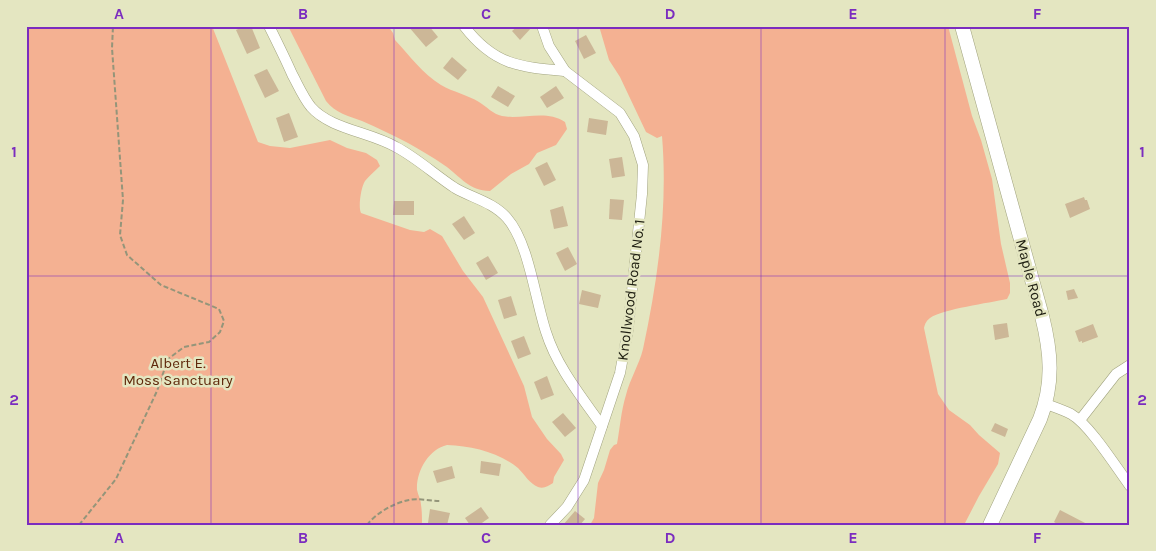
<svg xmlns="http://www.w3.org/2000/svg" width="1156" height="551" viewBox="0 0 1156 551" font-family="Karla,sans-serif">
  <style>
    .green { fill: #f4b192 }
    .building { fill: #ccb797 }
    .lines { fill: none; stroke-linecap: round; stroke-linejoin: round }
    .minor-casing { stroke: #a1a37f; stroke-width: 11 }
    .tertiary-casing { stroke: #a1a37f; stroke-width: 15 }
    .path { stroke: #94957a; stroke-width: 2; stroke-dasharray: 5 2.5; stroke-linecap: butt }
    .minor { stroke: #fff; stroke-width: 10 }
    .tertiary { stroke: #fff; stroke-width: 14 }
    .grid { fill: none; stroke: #7b2cbf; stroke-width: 1; stroke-opacity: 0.55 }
    .labels { text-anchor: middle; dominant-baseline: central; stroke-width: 5; stroke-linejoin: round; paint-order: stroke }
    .street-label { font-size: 15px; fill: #202013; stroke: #e4e6c1 }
    .park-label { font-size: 15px; fill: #5f290b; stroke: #e4e6c1 }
    .neatline { fill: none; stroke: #7b2cbf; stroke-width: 2 }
    .grid-label { font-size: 16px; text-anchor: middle; font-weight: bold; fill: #7b2cbf }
  </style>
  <rect width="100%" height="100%" fill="#e4e6c1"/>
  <!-- green -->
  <g class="green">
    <path d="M 26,26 L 212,26 L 258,142 L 270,146 L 290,148 L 330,140 L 347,148 L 366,153 L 377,160 L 380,166 C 375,171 369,176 365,181 C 361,187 358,207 361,213 L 410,230 L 424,232 L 430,229 L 442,236 L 463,271 L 483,297 L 524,386 L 532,417 L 547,439 L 561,454 L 564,460 L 554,477 L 553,483 C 548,486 544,489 538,487 C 530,484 524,474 518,468 C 498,452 472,446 447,445 C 429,449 416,471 417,490 C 418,495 421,500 421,505 C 422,511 422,518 422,525 L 26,525 Z"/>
    <path d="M 288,26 L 388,26 L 393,33 L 395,40 C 409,55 423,74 441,85 C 453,92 468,95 479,102 C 487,107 493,114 502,116 C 522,120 546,109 565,122 L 567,129 L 556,145 L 537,153 L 529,164 L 511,174 L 490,191 C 469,191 460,176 444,165 C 433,157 420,150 408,143 C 393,135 378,128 362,121 C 349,116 335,113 326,101 Z"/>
    <path d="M 599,26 L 948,26 L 972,116 L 981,140 L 992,179 L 1001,244 L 1010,283 L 1010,293 L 1007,299 C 989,303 943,309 930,318 C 926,321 925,324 924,328 L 938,394 L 949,410 L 970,425 L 979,435 L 1000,453 L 998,464 L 979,496 L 964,525 L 590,525 L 594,518 L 598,483 L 604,470 L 610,450 L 614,445 L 617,444 C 620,428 621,411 626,395 C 630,379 639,365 643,349 C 658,279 668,207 662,136 L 657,138 L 646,132 L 620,77 L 609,60 Z"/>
  </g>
  <!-- building -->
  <g class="building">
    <polygon points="244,26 251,26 260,48 247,54 236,30"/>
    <polygon points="408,26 429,26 438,37 426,47"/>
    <polygon points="518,26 533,26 520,40 512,31"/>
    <polygon points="586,35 596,53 584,59 575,41"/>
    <polygon points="452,57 467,70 458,80 443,68"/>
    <polygon points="267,69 279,91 265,98 254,75"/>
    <polygon points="498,86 515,96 508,107 491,97"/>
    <polygon points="556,86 564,98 547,108 540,97"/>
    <polygon points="289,113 298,137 284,142 276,118"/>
    <polygon points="589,118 608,121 606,135 587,132"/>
    <polygon points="622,157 625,176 612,178 609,159"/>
    <polygon points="547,162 556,180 544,186 535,168"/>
    <polygon points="1084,197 1085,200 1087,200 1090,209 1070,218 1065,204"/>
    <polygon points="610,199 624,200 622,220 609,219"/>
    <polygon points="394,201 414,201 414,215 393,215"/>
    <polygon points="563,206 568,226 554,229 550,210"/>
    <polygon points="464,216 475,233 464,240 452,224"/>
    <polygon points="568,247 577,264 565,271 556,253"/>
    <polygon points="488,256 498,273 486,280 476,263"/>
    <polygon points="1074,289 1078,298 1068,300 1066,291"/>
    <polygon points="582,290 601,295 598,308 579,304"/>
    <polygon points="511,296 517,315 504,319 498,300"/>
    <polygon points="1007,323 1009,337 995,340 993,325"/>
    <polygon points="1093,324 1098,337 1082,343 1082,341 1079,342 1075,331"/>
    <polygon points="524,336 531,354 518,359 511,341"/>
    <polygon points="547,376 554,395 541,400 534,382"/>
    <polygon points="563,413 576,428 565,437 552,422"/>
    <polygon points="995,423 1008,429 1005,437 991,431"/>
    <polygon points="481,461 501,464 499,476 480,473"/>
    <polygon points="452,466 455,478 437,483 433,471"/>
    <polygon points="481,507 489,518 479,525 470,525 465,518"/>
    <polygon points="430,509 450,513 447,525 428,523"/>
    <polygon points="1060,510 1089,525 1059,525 1054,522"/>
    <polygon points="575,511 585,519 580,525 563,525"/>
  </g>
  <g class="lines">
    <!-- minor casing -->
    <g class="minor-casing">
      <g id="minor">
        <path d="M 269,26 C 277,42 285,58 292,74 C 298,85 303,97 311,107 C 330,129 370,132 396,147 C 417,158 435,175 455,188 C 472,198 493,202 507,218 C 529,243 535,299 546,332 C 557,367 581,396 602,426"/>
        <path d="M 464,26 C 494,65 519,67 565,71"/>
        <polyline points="542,26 549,46 565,71 620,113 634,136 643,165 642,194 628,330 620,373 584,480 567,507 550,525"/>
        <path d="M 1046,404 C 1054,407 1063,410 1071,414 C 1090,425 1116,467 1130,486"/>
        <polyline points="1080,420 1116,374 1130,365"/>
      </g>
    </g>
    <!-- tertiary casing -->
    <g class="tertiary-casing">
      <path id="tertiary" d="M 962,26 L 1042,316 C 1051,352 1054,383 1040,419 L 990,525"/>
    </g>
    <!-- path -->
    <g class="path">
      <polyline points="79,525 116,479 157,391 168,359 184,347 209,342 220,332 224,321 219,309 161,285 127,255 120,235 123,200 112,48 113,26"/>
      <path d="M 367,525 C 376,513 394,503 409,500 C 419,498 431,501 441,501"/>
    </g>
    <!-- minor -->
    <use href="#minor" class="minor"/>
    <!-- tertiary -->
    <use href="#tertiary" class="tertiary"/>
  </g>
  <!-- grid -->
  <path class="grid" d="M 211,26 L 211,525M 394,26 L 394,525M 578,26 L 578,525M 761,26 L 761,525M 945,26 L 945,525M 26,276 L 1130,276"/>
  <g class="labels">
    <!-- street labels -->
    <g class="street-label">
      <text transform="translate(1031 278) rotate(75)">Maple Road</text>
      <text transform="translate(631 290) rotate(-83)">Knollwood Road No. 1</text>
    </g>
    <!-- park labels -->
    <g class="park-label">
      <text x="178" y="363">Albert E.<tspan x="178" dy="17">Moss Sanctuary</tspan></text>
    </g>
  </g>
  <!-- border -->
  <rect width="1156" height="551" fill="none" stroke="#e4e6c1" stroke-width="55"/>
  <rect x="28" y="28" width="1100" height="496" class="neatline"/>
  <g class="grid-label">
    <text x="119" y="19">A</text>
    <text x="303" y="19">B</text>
    <text x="486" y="19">C</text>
    <text x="670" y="19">D</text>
    <text x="853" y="19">E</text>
    <text x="1037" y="19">F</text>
    <text x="14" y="157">1</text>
    <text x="1142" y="157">1</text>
    <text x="14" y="405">2</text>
    <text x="1142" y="405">2</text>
    <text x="119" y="543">A</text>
    <text x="303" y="543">B</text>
    <text x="486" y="543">C</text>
    <text x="670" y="543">D</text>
    <text x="853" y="543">E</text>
    <text x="1037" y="543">F</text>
  </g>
</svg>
